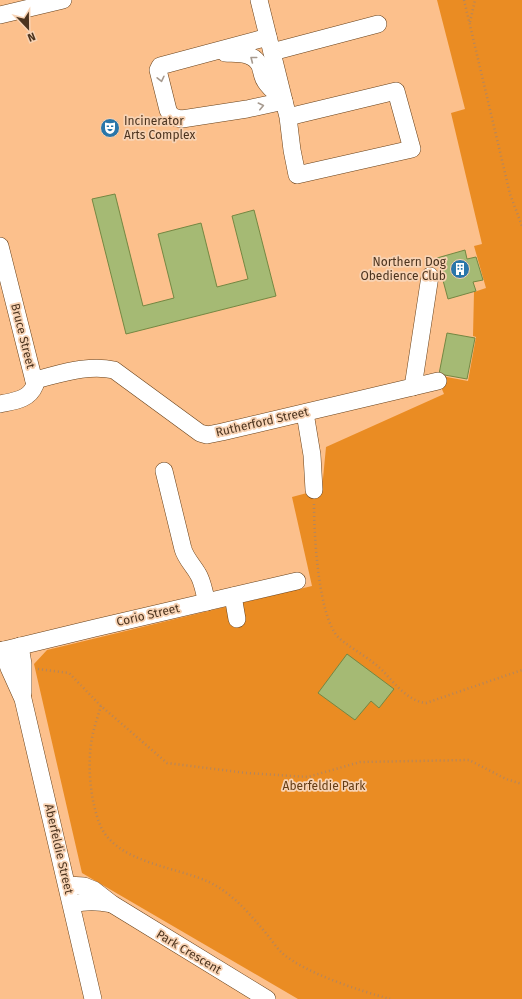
<svg xmlns="http://www.w3.org/2000/svg" width="522" height="999" viewBox="0 0 522 999" font-family="'Fira Sans',sans-serif">
  <style>
    .green { fill: #ea8c23 }
    .building { fill: #a5ba74; stroke: #748742 }
    .lines { fill: none; stroke-linecap: round; stroke-linejoin: round }
    .minor-casing { stroke: #684019; stroke-width: 18 }
    .path { stroke: #b3865f; stroke-width: 2.5; stroke-dasharray: 1 3; stroke-linecap: butt }
    .minor { stroke: #fff; stroke-width: 17 }
    .oneway { stroke: #a69a8f }
    .labels { text-anchor: middle; dominant-baseline: central; stroke-width: 3.5; stroke-linejoin: round; paint-order: stroke }
    .poi-label { font-size: 12px; fill: #4c341f; stroke: #f8d3b4; text-anchor: start }
    .street-label { font-size: 12px; fill: #4c341f; stroke: #f8d3b4 }
    .park-label { font-size: 12px; fill: #643c14; stroke: #f8d3b4 }
  </style>
  <rect width="100%" height="100%" fill="#fcc08c"/>
  <!-- green -->
  <polygon class="green" points="437,0 522,0 522,999 298,999 82,873 34,664 47,650 312,586 292,497 322,489 326,447 444,394 436,375 468,381 476,337 473,336 474,292 486,288 474,246 482,244 451,113 465,109"/>
  <!-- building -->
  <g class="building">
    <polygon points="115,194 143,306 174,298 158,234 201,223 217,287 248,279 232,216 254,210 276,296 126,334 92,199"/>
    <polygon points="465,250 467,259 476,257 483,280 473,282 476,291 448,299 437,258"/>
    <polygon points="447,333 475,338 467,379 439,374"/>
    <polygon points="347,654 394,689 379,708 371,701 355,720 318,693"/>
  </g>
  <g class="lines">
    <!-- minor casing -->
    <g class="minor-casing">
      <g id="minor">
        <polyline points="259,0 288,117 292,150 297,175 412,149 396,91 288,117"/>
        <polyline points="0,15 63,0"/>
        <path d="M 268,37 L 160,66 L 158,70 L 168,110 C 171,117 175,118 182,119 L 247,109 L 284,101"/>
        <polyline points="272,52 378,24"/>
        <path d="M 225,53 C 238,54 254,52 260,66 C 262,71 262,77 265,81 C 269,88 277,94 283,99"/>
        <path d="M 0,246 L 35,385 C 29,400 14,401 0,404"/>
        <path d="M 34,380 C 60,374 88,364 114,370 L 200,433 L 207,435 L 222,432 L 438,381"/>
        <polyline points="413,387 430,276"/>
        <polyline points="305,413 312,455 314,490"/>
        <path d="M 164,471 L 183,549 C 186,559 193,565 198,574 C 203,582 204,593 207,602"/>
        <polyline points="233,596 237,619"/>
        <polyline points="20,646 23,664 23,693"/>
        <polyline points="3,650 9,668 23,699 93,999"/>
        <polyline points="0,651 95,628 297,581"/>
        <polyline points="67,885 84,886 94,890 112,904 267,999"/>
        <path d="M 72,904 C 87,901 96,901 112,904"/>
      </g>
    </g>
    <!-- path -->
    <g class="path">
      <polyline points="464,0 510,194 522,226"/>
      <polyline points="470,22 475,0"/>
      <path d="M 314,504 C 314,533 318,618 339,638 C 353,650 370,658 383,671 C 395,684 408,701 426,703 L 522,670"/>
      <polyline points="38,669 69,673 101,706 167,763 246,773 308,777 360,762 469,760 506,779 522,784"/>
      <path d="M 101,706 C 98,716 94,727 92,738 C 87,764 90,802 101,827 C 118,863 177,867 209,882 C 232,893 249,913 265,932 C 271,939 276,947 282,953 C 307,974 358,990 390,999"/>
    </g>
    <!-- minor -->
    <use href="#minor" class="minor"/>
  </g>
  <!-- one-way arrows -->
  <defs><path id="oneway-chevron" d="M-2-3.5L2.5 0L-2 3.5" fill="none" stroke-width="1.6" stroke-linecap="round" stroke-linejoin="round"/></defs>
  <g class="oneway">
    <use href="#oneway-chevron" transform="translate(253 59) rotate(-142)"/>
    <use href="#oneway-chevron" transform="translate(161 79) rotate(77)"/>
    <use href="#oneway-chevron" transform="translate(261 106) rotate(-13)"/>
  </g>
  <!-- icons -->
  <defs>
    <g id="theatre-disc" transform="scale(1)"><circle r="9.5" fill="#2a76a9" stroke="#f8d3b4"/><path d="M-5-5.5Q0-4 5-5.5V0Q5 5 0 6Q-5 5-5 0ZM-3.3-2.5H-1v1.5H-3.3ZM1-2.5H3.3v1.5H1ZM-2.8 1Q0 5.5 2.8 1Z" fill="#fff"/></g>
    <g id="building-disc" transform="scale(1)"><circle r="9.5" fill="#2a76a9" stroke="#f8d3b4"/><path d="M-4-6H4V6H1V3H-1V6H-4ZM-2.5-4.3h1.7v1.8h-1.7ZM.8-4.3h1.7v1.8H.8ZM-2.5-1h1.7V.8h-1.7ZM.8-1h1.7V.8H.8Z" fill="#fff"/></g>
  </defs>
  <g fill-rule="evenodd">
    <use href="#theatre-disc" x="110" y="128"/>
    <use href="#building-disc" x="460" y="269"/>
  </g>
  <g class="labels">
    <!-- poi labels -->
    <g class="poi-label">
      <text x="124" y="121">Incinerator<tspan x="124" dy="14">Arts Complex</tspan></text>
      <text x="446" y="262" text-anchor="end">Northern Dog<tspan x="446" dy="14">Obedience Club</tspan></text>
    </g>
    <!-- street labels -->
    <g class="street-label">
      <text transform="translate(23 336) rotate(76)">Bruce Street</text>
      <text transform="translate(262 422) rotate(-13)">Rutherford Street</text>
      <text transform="translate(148 615) rotate(-13)">Corio Street</text>
      <text transform="translate(59 849) rotate(77)">Aberfeldie Street</text>
      <text transform="translate(189 952) rotate(31)">Park Crescent</text>
    </g>
    <!-- park labels -->
    <g class="park-label">
      <text x="324" y="786">Aberfeldie Park</text>
    </g>
  </g>
  <!-- north arrow -->
  <g transform="translate(28 28) rotate(158)" stroke="#f8d3b4" stroke-width="3" paint-order="stroke">
  <path d="M0-3L7 15L0 10L-7 15Z" fill="#4c341f"/>
  <text y="-6" font-size="11" font-weight="bold" text-anchor="middle" fill="#4c341f">N</text>
  </g>
</svg>
